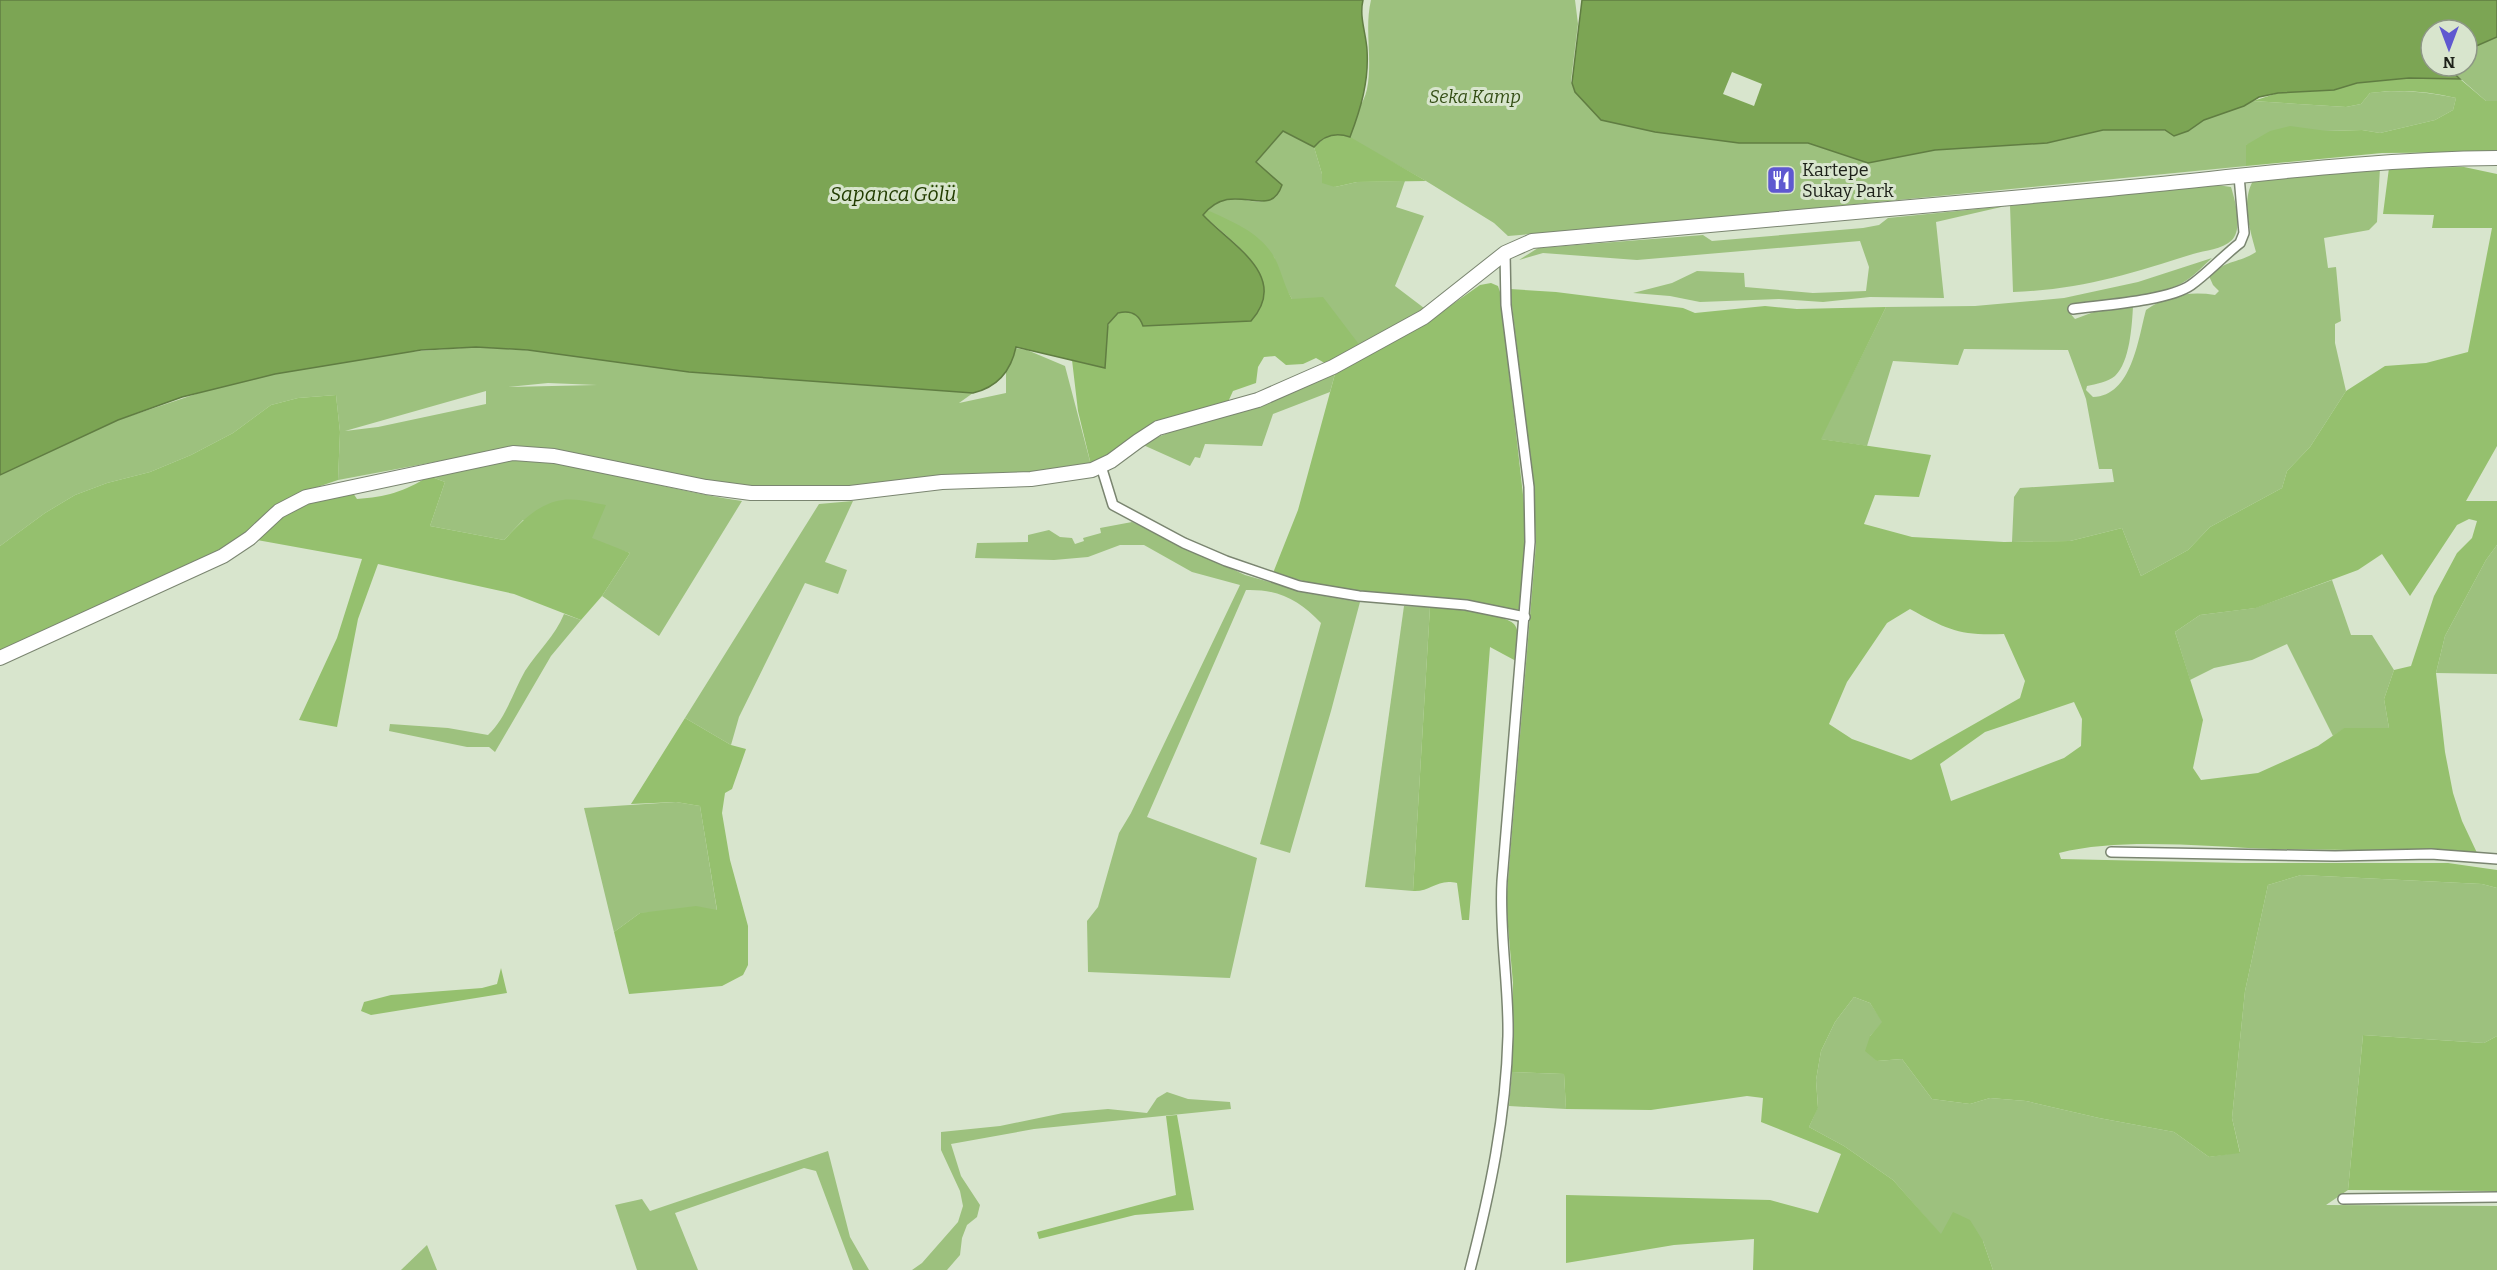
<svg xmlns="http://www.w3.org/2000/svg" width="2497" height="1270" viewBox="0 0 2497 1270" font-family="Bitter,serif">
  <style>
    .green { fill: #9dc17e; fill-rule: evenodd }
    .forest { fill: #95c06e; fill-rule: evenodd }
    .water { fill: #7ca554; stroke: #607d42; stroke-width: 1.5 }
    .pier { fill: #d8e5cd }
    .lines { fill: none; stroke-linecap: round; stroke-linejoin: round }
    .street-casing { stroke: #7a8570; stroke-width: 12 }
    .secondary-casing { stroke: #7a8570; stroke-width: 16 }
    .street { stroke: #fff; stroke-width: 9 }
    .secondary { stroke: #fff; stroke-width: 14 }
    .labels { text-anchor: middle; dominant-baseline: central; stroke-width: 6; stroke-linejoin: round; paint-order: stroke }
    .park-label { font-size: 18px; font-style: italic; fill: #344e15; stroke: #d8e5cd }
    .poi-label { font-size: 18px; fill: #1d2119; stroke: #d8e5cd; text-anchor: start }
    .water-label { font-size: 20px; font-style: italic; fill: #223c00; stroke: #d8e5cd }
  </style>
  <rect width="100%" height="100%" fill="#d8e5cd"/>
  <!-- green -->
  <g class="green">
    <path d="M 1371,0 L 1575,0 L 1578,24 L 1571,81 L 1575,92 L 1655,132 L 1747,142 L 1808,143 L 1868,163 L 1935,150 L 2047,143 L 2103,130 L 2188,131 L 2204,120 L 2253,101 L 2346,107 L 2361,104 L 2370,93 C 2400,89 2427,92 2456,98 L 2453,110 L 2435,120 L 2380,133 L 2362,130 L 2327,131 L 2246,145 L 2246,166 L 1746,215 L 1508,236 L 1494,223 L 1426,181 L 1344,135 C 1351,121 1364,104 1367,89 C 1373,59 1364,30 1371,0 Z"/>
    <polygon points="2497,37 2497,101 2486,101 2446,66 2467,66 2467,50"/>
    <path d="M 1283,131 L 1314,147 L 1322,174 L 1335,187 L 1357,182 L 1405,181 L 1396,207 L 1424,216 L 1395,286 L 1424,308 L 1412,318 L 1361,347 L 1292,299 L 1283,284 L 1274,257 L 1207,210 C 1231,189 1238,202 1262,202 L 1278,193 L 1282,185 L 1256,163 Z"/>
    <path d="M 2380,168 L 2377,222 L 2369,230 L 2324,238 L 2328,268 L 2336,267 L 2341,321 L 2335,324 L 2335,343 L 2346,391 L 2310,447 L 2287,471 L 2282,488 L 2210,527 L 2188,550 L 2141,576 L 2122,528 L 2070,541 L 2012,542 L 2014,497 L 2020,488 L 2114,482 L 2112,469 L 2099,469 L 2086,399 L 2068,350 L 1964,349 L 1958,365 L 1893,361 L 1867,446 L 1820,439 L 1886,307 L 1975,306 L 2064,298 L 2138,282 L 2212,258 C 2204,265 2196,274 2187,280 C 2158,300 2104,300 2069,304 L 2068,311 L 2075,319 L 2099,310 L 2133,306 C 2132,325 2130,362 2115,376 C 2108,382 2096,384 2087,386 L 2086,390 L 2093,397 C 2132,396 2138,339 2146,310 C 2167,295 2190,291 2215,295 L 2219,291 L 2213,285 L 2209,276 C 2227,259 2237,264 2256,252 C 2250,230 2241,202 2253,181 Z"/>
    <path d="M 2217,185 L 2231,187 C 2235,200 2243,229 2232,240 C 2222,250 2205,250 2193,254 C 2130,274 2079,290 2013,292 L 2010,205 L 1936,222 L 1944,298 L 1870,297 L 1823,302 L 1779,299 L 1700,302 L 1670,296 L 1633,293 L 1672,283 L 1697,271 L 1744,273 L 1745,287 L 1813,293 L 1866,291 L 1869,267 L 1860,241 L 1637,260 L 1543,253 L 1519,260 L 1538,248 L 1703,235 L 1712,241 L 1863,228 L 1879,225 L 1888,218 Z"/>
    <path d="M 476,347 L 552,352 L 689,372 L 973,393 L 959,403 L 1006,393 L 1006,354 L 1014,348 L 1027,350 L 1065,366 L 1091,465 L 1060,471 L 922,477 L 848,487 L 794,490 L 739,486 L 504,449 L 338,480 L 340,432 L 336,395 L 298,398 L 271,405 L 233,433 L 191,455 L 150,472 L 107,483 L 75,495 L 45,513 L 0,546 L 0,475 L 118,420 L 214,388 L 275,374 L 393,353 ZM 548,383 L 597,385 L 507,387 ZM 486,391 L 486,404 L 378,427 L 345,431 Z"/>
    <polygon points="1335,374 1330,392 1273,414 1262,446 1205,444 1200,458 1195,457 1190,466 1141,444 1185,426 1251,409"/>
    <path d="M 512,459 C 590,464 665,490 742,501 L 659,636 L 602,596 L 630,553 L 523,520 L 504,540 L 430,526 L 445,482 L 429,476 Z"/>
    <polygon points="853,501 825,562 847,570 838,594 805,583 739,717 731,745 685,718 819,504"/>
    <path d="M 1132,522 L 1245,575 L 1307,593 L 1360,602 L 1331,711 L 1290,853 L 1260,844 L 1321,623 C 1299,600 1278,589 1246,590 L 1147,817 L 1257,858 L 1230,978 L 1088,972 L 1087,921 L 1098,907 L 1119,833 L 1131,813 L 1240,585 L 1192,572 L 1144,545 L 1120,545 L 1088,557 L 1054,560 L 975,558 L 977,543 L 1028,542 L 1028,535 L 1049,530 L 1060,537 L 1072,538 L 1075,544 L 1084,541 L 1083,538 L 1101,533 L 1100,528 Z"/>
    <polygon points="2497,545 2497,674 2436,673 2445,636 2486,560"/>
    <polygon points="2332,580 2351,635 2372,635 2394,670 2384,699 2389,728 2345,728 2333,736 2287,644 2252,660 2214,668 2190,680 2175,632 2200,615 2255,608"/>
    <polygon points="1404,606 1430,607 1413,891 1365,887"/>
    <path d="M 564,614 L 581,620 L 551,656 L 495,752 L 489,747 L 467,747 L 389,731 L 390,724 L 448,728 L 488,735 C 506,718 513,692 525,671 C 538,651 555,636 564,614 Z"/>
    <polygon points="676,802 700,806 717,911 640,913 614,932 584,808"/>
    <polygon points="2301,875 2482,884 2497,888 2497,1036 2484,1043 2363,1035 2348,1190 2326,1205 2497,1206 2497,1270 1993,1270 1983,1241 1941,1235 1893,1180 1844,1146 1809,1127 1818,1107 1816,1080 1821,1051 1835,1022 1854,997 1870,1003 1883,1022 1870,1036 1877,1061 1902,1059 1932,1099 1970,1104 1990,1098 2026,1101 2099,1118 2174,1132 2209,1157 2240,1152 2232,1118 2245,991 2268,885"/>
    <polygon points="1512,1072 1564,1074 1566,1109 1509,1106"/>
    <polygon points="1167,1092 1188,1099 1230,1102 1231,1109 1034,1129 951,1144 961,1176 980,1205 977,1217 967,1225 962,1238 960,1255 947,1270 912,1270 922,1263 958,1222 963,1206 960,1191 941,1150 941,1132 1000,1126 1063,1113 1108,1109 1147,1113 1157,1098"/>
    <polygon points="828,1151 850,1237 869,1270 853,1270 816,1171 804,1168 675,1213 698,1270 637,1270 615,1205 642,1199 650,1211"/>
    <polygon points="427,1245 437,1270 401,1270"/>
  </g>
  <!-- forest -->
  <g class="forest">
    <path d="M 2409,78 L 2460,79 L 2486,101 L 2497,101 L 2497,152 L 2382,153 L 2246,166 L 2246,145 L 2270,131 L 2290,126 L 2327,131 L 2362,130 L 2380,133 L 2435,120 L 2453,110 L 2456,98 C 2427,91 2399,89 2370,93 L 2361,104 L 2346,107 L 2253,101 L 2278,93 L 2334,90 L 2357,83 Z"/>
    <polygon points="1339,134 1350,137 1426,181 1357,182 1335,187 1322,183 1322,174 1314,147 1327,136"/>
    <path d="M 2464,167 L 2497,174 L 2497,446 L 2466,501 L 2497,501 L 2497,545 L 2486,560 L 2445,636 L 2436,673 L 2445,752 L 2453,793 L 2462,821 L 2478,855 C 2410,848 2342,851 2273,849 C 2206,847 2123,837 2059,853 L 2061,859 L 2242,863 L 2448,863 L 2497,870 L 2497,888 L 2482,884 L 2301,875 L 2268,885 L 2245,991 L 2232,1118 L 2240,1153 L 2209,1157 L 2174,1132 L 2099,1118 L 2026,1101 L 1990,1098 L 1970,1104 L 1932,1099 L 1902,1059 L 1877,1061 L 1865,1051 L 1870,1036 L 1882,1022 L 1870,1003 L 1854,997 L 1835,1022 L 1821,1051 L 1816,1080 L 1818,1108 L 1809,1127 L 1844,1146 L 1893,1180 L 1941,1234 L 1953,1212 L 1970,1220 L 1983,1241 L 1993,1270 L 1753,1270 L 1754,1239 L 1674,1245 L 1566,1263 L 1566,1195 L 1770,1200 L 1818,1213 L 1841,1154 L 1761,1122 L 1763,1098 L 1747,1096 L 1651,1110 L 1566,1109 L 1564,1074 L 1512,1072 L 1513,983 L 1506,904 L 1536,544 L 1533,483 L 1510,289 L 1556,292 L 1683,308 L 1695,313 L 1765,306 L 1797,309 L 1886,307 L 1821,439 L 1931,455 L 1919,497 L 1875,495 L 1864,524 L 1912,537 L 2004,542 L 2070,541 L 2122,528 L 2141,576 L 2188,550 L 2210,527 L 2282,488 L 2287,471 L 2310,447 L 2346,391 L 2385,366 L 2426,363 L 2468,352 L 2492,228 L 2432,228 L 2434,215 L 2383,214 L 2389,168 ZM 2469,519 L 2477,521 L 2472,538 L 2457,553 L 2434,596 L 2411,666 L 2394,670 L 2384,699 L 2389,728 L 2344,728 L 2318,746 L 2258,773 L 2201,780 L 2193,768 L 2203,720 L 2175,632 L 2200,615 L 2256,608 L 2358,570 L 2382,554 L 2410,596 L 2457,525 ZM 1910,609 C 1948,630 1960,636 2004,634 L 2025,681 L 2020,698 L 1911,760 L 1852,739 L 1829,724 L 1847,682 L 1887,623 ZM 2074,702 L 2082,719 L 2081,746 L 2064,758 L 1951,801 L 1940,764 L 1985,732 Z"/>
    <path d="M 1207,210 C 1231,221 1259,232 1273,255 C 1281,268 1283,284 1292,299 L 1323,297 L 1361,347 L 1328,365 L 1316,358 L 1303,364 L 1286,365 L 1275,356 L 1264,357 L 1258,367 L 1256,383 L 1233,391 L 1228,402 L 1091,465 L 1078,411 L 1072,360 L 1105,368 C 1106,351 1101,311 1126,312 C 1135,312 1140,319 1144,326 L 1251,321 C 1289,278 1232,242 1203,215 Z"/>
    <polygon points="1491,283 1498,286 1500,292 1527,530 1523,601 1520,610 1443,598 1330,588 1273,573 1298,510 1335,374 1420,327 1480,285"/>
    <polygon points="336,395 340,432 338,480 297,494 275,508 231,546 0,651 0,546 45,513 75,495 107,483 150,472 191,455 233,433 271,405 298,398"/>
    <path d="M 429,476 L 445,482 L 430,526 L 504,540 C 520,523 538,503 563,500 C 576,498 593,503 606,505 L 592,538 L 630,553 L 602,596 L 581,620 L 514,594 L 378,564 L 358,619 L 337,727 L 299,720 L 337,638 L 362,559 L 257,540 L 287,510 L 311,500 L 353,493 L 357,499 C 386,497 404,492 429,476 Z"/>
    <path d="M 1430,607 C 1445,608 1504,613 1514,624 C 1521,632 1517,650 1516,661 L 1490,647 L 1469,920 L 1462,920 L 1457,883 C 1437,878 1431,892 1413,891 Z"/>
    <polygon points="685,718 731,745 746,749 732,789 725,793 722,813 730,860 748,926 748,965 743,975 722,986 629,994 614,932 640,913 696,906 717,910 700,806 676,802 631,804"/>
    <polygon points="501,968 507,993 371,1015 361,1011 364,1002 391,995 482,988 497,984"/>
    <polygon points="2363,1035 2484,1043 2497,1036 2497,1191 2348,1190"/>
    <polygon points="1177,1115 1194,1210 1135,1215 1039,1239 1037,1232 1176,1195 1166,1116"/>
  </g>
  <!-- water -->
  <g class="water">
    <path d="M 0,0 L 1363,0 C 1359,17 1366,33 1367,50 C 1369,81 1361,108 1350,137 C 1336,132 1324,135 1314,147 L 1283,131 L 1256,162 L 1282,185 C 1269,223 1234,177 1203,215 C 1230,244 1291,276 1251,321 L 1143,326 C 1139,314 1130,310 1118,313 L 1108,324 L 1105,368 L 1016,347 C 1011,371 998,387 973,393 L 689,372 L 528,350 L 476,347 L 421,350 L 275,374 L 182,397 L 118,420 L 0,475 Z"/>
    <polygon points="1582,0 2497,0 2497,37 2467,50 2467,30 2431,30 2431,66 2446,66 2460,79 2409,78 2357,83 2334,90 2278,93 2259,97 2244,106 2204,120 2188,131 2174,136 2165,130 2103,130 2047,143 1935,150 1868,163 1808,143 1739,143 1655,132 1601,120 1575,92 1572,83"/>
  </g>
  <!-- pier -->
  <polygon class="pier" points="1732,72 1762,84 1754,106 1723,94"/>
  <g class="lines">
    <!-- street casing -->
    <g class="street-casing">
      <g id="street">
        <path d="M 2073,309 C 2102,305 2168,301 2191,285 C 2208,273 2223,256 2240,243 L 2244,233 L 2239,176"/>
        <polyline points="1101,466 1113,505 1184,543 1226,561 1299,586 1359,596 1466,605 1525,617"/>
        <polyline points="2111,852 2335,856 2431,854 2497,859"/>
        <polyline points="2343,1199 2497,1197"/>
        <path d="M 1470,1270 C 1490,1193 1506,1116 1508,1036 C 1509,984 1499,933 1502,881 L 1530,542 L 1529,487 L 1506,305 L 1505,253"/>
      </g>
    </g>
    <!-- secondary casing -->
    <g class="secondary-casing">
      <path id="secondary" d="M 0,658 L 223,556 L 250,538 L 279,511 L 306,497 L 513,453 L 554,456 L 706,487 L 751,493 L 850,493 L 942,482 L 1031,479 L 1092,470 L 1111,461 L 1138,441 L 1158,428 L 1258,400 L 1333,367 L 1424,317 L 1505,253 L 1532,241 C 1725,224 1917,207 2109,189 C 2238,177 2367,159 2497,158"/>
    </g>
    <!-- street -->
    <use href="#street" class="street"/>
    <!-- secondary -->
    <use href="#secondary" class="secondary"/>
  </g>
  <!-- icons -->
  <defs>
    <g id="restaurant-square" transform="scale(1.5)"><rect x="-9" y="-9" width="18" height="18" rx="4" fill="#5f58d0" stroke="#d8e5cd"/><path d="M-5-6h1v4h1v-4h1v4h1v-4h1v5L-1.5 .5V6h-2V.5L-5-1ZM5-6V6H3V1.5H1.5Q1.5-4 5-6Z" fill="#fff"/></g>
  </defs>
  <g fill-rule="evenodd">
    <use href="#restaurant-square" x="1781" y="180"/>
  </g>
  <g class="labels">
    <!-- park labels -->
    <g class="park-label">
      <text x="1475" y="97">Seka Kamp</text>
    </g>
    <!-- poi labels -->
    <g class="poi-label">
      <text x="1802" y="170">Kartepe<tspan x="1802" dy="21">Sukay Park</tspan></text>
    </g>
    <!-- water labels -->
    <g class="water-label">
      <text x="893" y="194">Sapanca Gölü</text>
    </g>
  </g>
  <!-- north arrow -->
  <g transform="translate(2449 48) rotate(180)"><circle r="28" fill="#d8e5cd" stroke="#8d9785" stroke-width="1.5"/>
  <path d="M0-4.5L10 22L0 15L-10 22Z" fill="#5f58d0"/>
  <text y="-9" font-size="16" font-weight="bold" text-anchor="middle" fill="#1d2119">N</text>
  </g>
</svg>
